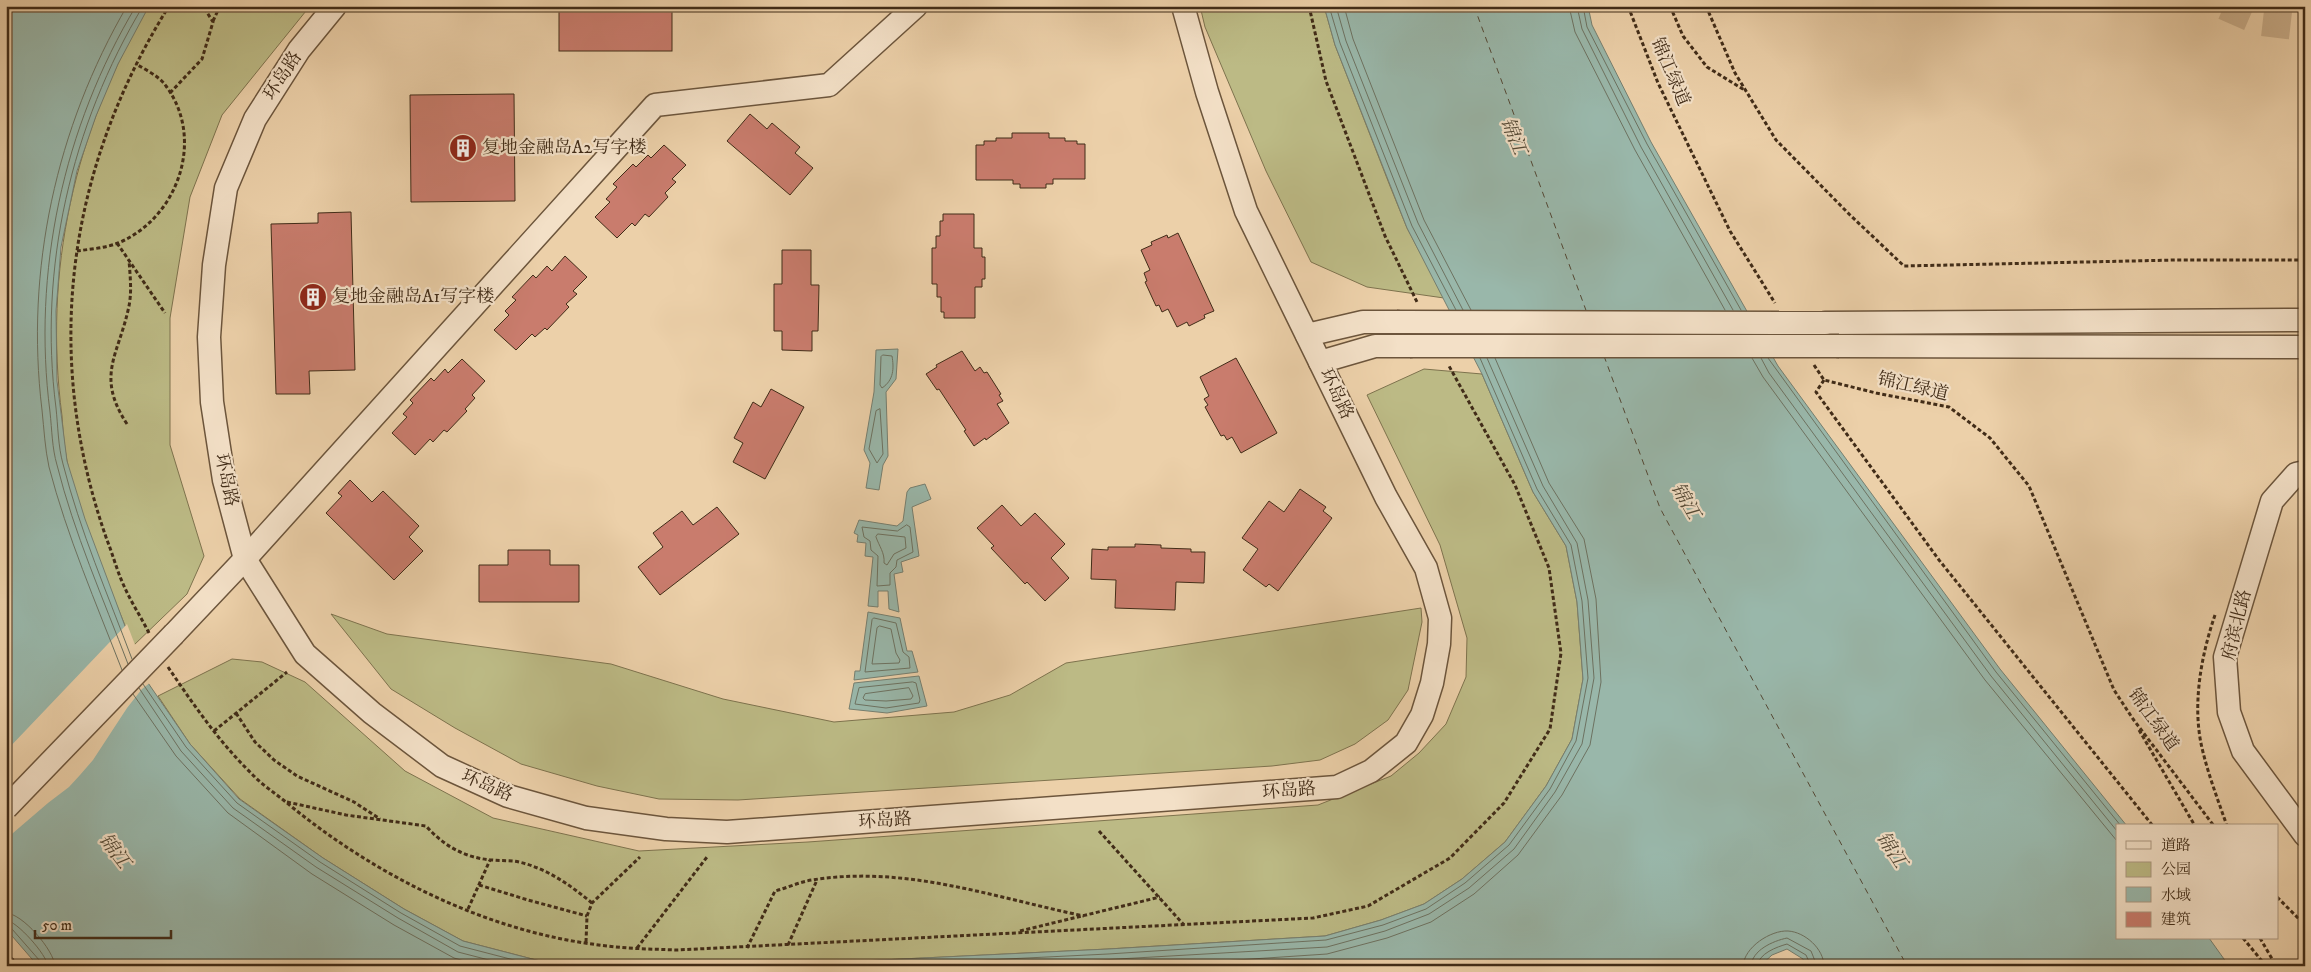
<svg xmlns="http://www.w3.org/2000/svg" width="2311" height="972" viewBox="0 0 2311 972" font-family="'IM FELL DW Pica','Noto Serif SC',serif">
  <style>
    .green { fill: #bcba85; stroke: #7e734e }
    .water { fill: #99b7aa; stroke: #767f70 }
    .pier { fill: #ecd0a9 }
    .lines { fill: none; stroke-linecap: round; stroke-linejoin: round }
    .shore { stroke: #6d7261; stroke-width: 1 }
    .ferry { stroke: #534835; stroke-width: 1; stroke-dasharray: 6 5; stroke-linecap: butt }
    .building { fill: #c97c6d; stroke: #412c18 }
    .major-tunnel { stroke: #caaf8c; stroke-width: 28; stroke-dasharray: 28 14; stroke-linecap: butt }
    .minor-casing { stroke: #6c553c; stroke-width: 25 }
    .path { stroke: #412c18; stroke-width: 3; stroke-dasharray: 4 2.5; stroke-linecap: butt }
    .minor { stroke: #f3e0c7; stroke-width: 22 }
    .minor-bridge-casing { stroke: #6c553c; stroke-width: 25; stroke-linecap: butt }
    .minor-bridge { stroke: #f3e0c7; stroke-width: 22 }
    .labels { text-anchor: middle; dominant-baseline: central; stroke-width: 4.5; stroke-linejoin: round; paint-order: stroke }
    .street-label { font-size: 18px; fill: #412c18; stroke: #f3e0c7 }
    .poi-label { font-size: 18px; fill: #412c18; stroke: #f3e0c7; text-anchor: start }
    .water-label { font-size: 19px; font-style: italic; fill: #534835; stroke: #f3e0c7 }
  </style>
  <rect width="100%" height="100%" fill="#ecd0a9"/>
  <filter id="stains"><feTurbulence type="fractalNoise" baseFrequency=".004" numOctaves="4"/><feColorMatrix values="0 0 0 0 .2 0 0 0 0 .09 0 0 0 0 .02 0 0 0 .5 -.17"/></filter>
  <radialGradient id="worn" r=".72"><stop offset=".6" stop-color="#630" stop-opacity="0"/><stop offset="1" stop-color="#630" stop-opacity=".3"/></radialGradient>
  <!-- green -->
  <g class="green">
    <path d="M 149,6 L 310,6 L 222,115 L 190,197 L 170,318 L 170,445 L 204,556 L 187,594 L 133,646 C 110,586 80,523 67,461 C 64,446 63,430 62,416 C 43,271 74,131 149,6 Z"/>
    <polygon points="1200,6 1324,6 1335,45 1390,186 1407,228 1444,298 1367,287 1311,262 1266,171 1205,27"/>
    <polygon points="1424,369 1482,374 1533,492 1566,546 1577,602 1583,679 1572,739 1546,786 1505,842 1462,879 1424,904 1381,920 1325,936 1108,949 758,966 590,966 540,961 463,941 404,909 323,858 240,799 190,744 158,696 232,659 262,662 305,682 405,771 493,818 639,851 808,842 1318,805 1391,776 1419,753 1446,724 1466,677 1467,638 1440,545 1367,395"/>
    <polygon points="1421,608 1422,622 1408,690 1388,720 1355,744 1320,760 1272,766 738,800 659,799 597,786 521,764 455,728 391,689 331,614 387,634 611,664 723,699 834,722 954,712 1010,695 1066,663"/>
  </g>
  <!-- water -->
  <g class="water">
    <polygon points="6,6 149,6 118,64 96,116 77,171 61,247 56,311 57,381 67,461 85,519 144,677 190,744 239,799 323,858 404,909 463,941 540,961 590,966 38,966 6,929"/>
    <polygon points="1324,6 1588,6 1592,25 1651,142 1778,366 2000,669 2127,826 2117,826 2117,938 2209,938 2229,966 1806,966 1803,959 1787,949 1772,955 1760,966 758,966 1108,949 1325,936 1381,920 1424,904 1462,879 1505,842 1546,786 1572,739 1583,679 1577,602 1566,546 1533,492 1482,374 1407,228 1335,45"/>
    <polygon points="898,349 896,379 886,392 888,456 883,465 879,490 866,488 870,463 864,450 874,392 876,350"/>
    <polygon points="925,484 931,499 912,507 919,556 901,562 903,572 894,574 899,612 889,609 888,591 878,591 878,607 868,606 873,557 865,556 866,543 857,542 858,535 854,533 859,520 897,526 903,521 907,492 910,488"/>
    <polygon points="868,612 900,618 907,651 912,651 918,672 854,680 855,671 860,671"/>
    <polygon points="919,676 927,706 887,713 849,709 854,683"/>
  </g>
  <!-- pier -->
  <polygon class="pier" points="127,624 147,676 151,682 142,689 127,708 93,760 80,775 69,787 48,803 6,839 6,751"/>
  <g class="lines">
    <!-- shore -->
    <g class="shore">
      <polyline points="1329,6 1340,43 1412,226 1456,310"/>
      <polyline points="1336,6 1346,41 1418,223 1463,310"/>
      <polyline points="1344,6 1353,39 1424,220 1471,310"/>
      <polyline points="1569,6 1575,32 1635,150 1725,310"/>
      <polyline points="1577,6 1582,29 1641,147 1733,310"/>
      <polyline points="1583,6 1587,27 1647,144 1741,310"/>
      <path d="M 883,355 L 892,356 C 894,368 894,380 882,388 L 880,385 L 881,357 Z"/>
      <polyline points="1752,358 1763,377 1985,680 2117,841"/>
      <polyline points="1761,358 1769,373 1991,676 2117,831"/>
      <polyline points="1768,358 1996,672 2121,826"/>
      <polygon points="880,409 883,454 877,463 869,449 876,411"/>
      <polygon points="907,525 910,527 913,552 897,560 896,567 890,573 890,585 877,586 878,556 871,550 870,541 864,537 862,527 897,531"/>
      <path d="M 878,534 L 905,537 L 906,548 L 894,554 L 887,565 L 884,563 C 885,553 879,546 876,537 Z"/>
      <polygon points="874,618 896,623 903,652 909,657 910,668 865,672 872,620"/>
      <polygon points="880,626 891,629 896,653 900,660 899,663 872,664 877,628"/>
      <path d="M 132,659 C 108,595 80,531 63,464 C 58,446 58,426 56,408 C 38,268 71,126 143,6"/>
      <path d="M 128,664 C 103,598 74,533 57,465 C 52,448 52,430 50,412 C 32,272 63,128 136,6"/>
      <path d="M 122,670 C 96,603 67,536 49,467 C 45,449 44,429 42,410 C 25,270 56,128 127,6"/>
      <polygon points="913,682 916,683 920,700 919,703 886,708 855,704 859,688"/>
      <polyline points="143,684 186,747 237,803 320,862 401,913 460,946 537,966"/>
      <polyline points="139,688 181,751 233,808 316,867 398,918 458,952 512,966"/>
      <polygon points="909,688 913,696 911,699 886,701 865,700 863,698 865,694"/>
      <polyline points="133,694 176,756 228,813 312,874 394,925 454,958 482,966"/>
      <path d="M 6,913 C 22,913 54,950 55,966"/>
      <path d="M 6,920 C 17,921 47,955 48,966"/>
      <polyline points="6,927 12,929 40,961 41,966"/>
      <polyline points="864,966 1108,954 1326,940 1383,925 1426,909 1465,883 1509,845 1550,789 1576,741 1588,678 1582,601 1571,545 1537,489 1480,358"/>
      <polyline points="996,966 1327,947 1385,931 1429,914 1469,888 1514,849 1555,792 1582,744 1594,678 1588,600 1577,543 1543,486 1487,358"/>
      <polyline points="1146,966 1327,954 1387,938 1431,922 1474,894 1518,855 1562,795 1590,745 1601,682 1596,599 1584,539 1549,483 1495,358"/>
      <path d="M 1743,966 C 1744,947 1771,930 1788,931 C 1805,932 1824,949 1824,966"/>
      <path d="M 1751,966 C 1752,950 1773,941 1787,938 L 1811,951 L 1817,966"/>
      <path d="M 1757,966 C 1759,953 1777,947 1787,944 L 1806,955 L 1811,966"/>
    </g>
    <!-- ferry -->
    <g class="ferry">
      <polyline points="1474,6 1587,313"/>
      <polyline points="1604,356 1660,508 1907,966"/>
    </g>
  </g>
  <!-- building -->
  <g class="building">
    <rect x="559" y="6" width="113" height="45"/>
    <polygon points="514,94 515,201 411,202 410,95"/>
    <polygon points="750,114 767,129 772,123 800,147 795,153 813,168 790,195 727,141"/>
    <polygon points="1012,133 1049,133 1049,138 1065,138 1065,141 1077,141 1077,144 1085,144 1085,179 1053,179 1053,184 1046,184 1046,188 1020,188 1020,184 1013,184 1013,180 976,180 976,145 984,145 984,141 996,141 996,138 1012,138"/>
    <polygon points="664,145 686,165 672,179 676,182 665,193 668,197 649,217 645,214 635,226 632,223 617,238 595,217 610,202 606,199 617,187 613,184 633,164 636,167 648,155 651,158"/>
    <polygon points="351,212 355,370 309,371 310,394 276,394 271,224 318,223 318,213"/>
    <polygon points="943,214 974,214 974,248 982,248 982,257 985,257 985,279 982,279 982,287 975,287 975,318 944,318 944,312 941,312 941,297 937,297 937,284 932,284 932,248 936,248 936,236 940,236 940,221 943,221"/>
    <polygon points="1178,233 1214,311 1204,315 1205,318 1189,326 1187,322 1177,327 1168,309 1162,312 1159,305 1156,306 1145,282 1147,281 1144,273 1150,270 1141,250 1152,245 1151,242 1167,235 1168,238"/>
    <polygon points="782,250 811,250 811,285 819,285 818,331 812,331 812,351 782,350 782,331 774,331 774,284 782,284"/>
    <polygon points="565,256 587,277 573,291 577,294 566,304 569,307 547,330 545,328 535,337 532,334 516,350 494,330 509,315 505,311 516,300 512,297 533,275 536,278 547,266 552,271"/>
    <polygon points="962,351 975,371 980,367 984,373 987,372 1001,394 999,395 1003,401 997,404 1009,423 986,440 985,438 974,446 964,431 966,430 939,389 937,390 926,374 937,367 936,365"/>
    <polygon points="1236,358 1277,433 1241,453 1232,437 1227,440 1224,435 1221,436 1205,407 1208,405 1204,399 1209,396 1200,377"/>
    <polygon points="462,359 485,381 472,395 475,398 465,409 467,411 447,432 444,430 433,442 430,439 415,455 392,433 407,417 403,414 413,403 410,400 431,378 434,381 445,369 448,373"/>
    <polygon points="771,389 804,407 765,479 733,462 743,443 734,438 753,402 761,407"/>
    <polygon points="350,480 372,502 383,491 419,526 409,537 423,551 394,580 326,513 342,496 338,493"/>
    <polygon points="1300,489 1326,507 1323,511 1332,518 1278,591 1269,584 1266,587 1243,570 1258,549 1242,538 1269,501 1284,512"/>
    <polygon points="1002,505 1021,526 1035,513 1065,544 1051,558 1069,578 1045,601 1027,582 1025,584 991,548 994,546 977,528"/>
    <polygon points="717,507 739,534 660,595 638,567 663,547 653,533 682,511 693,525"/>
    <polygon points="1135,544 1161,545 1161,548 1191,549 1191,552 1205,552 1204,583 1176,582 1175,610 1115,608 1116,580 1091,579 1092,549 1108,550 1108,547 1135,547"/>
    <polygon points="508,550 550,550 550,565 579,565 579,602 479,602 479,565 508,565"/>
  </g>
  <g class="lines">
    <!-- major-tunnel -->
    <polyline class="major-tunnel" points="2224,6 2261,22 2305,27"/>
    <!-- minor casing -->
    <g class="minor-casing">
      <g id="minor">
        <polyline points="335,6 299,50 255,119 226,188 214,265 209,337 212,402 224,480 245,559 305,654 372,713 442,766 508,796 586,818 666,829 727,832 1337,787 1371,771 1406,743 1422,715 1432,683 1439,644 1440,618 1426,568 1386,497 1246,211 1207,92 1183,6"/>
        <polyline points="1825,323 2305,320"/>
        <polyline points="1307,335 1363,322 1397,322"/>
        <polyline points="1839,346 2305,347"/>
        <polyline points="1320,362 1375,346 1410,346"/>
        <polyline points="2305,472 2296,474 2272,501 2225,657 2229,712 2243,751 2305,835"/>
        <polyline points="174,634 245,559 655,105 829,85 916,6"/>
      </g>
    </g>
    <!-- path -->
    <g class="path">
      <polyline points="1309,6 1326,81 1385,236 1417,302"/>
      <polyline points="1628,6 1658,83 1730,231 1775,303"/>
      <polyline points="1670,6 1683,36 1707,67 1746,91"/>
      <polyline points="1706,6 1735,73 1776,140 1849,214 1904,266 2176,260 2305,260"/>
      <polyline points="213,21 220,6"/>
      <polyline points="170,93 202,59 213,22 203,6"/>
      <polyline points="117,243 165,313"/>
      <path d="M 77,251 C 90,249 106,248 118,243 C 177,219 206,140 166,86 C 159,76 146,70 136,64"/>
      <polyline points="1814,365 1824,380 1876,393 1949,407 1990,438 2029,486 2114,690 2133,719 2214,826"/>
      <polyline points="1824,380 1816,392 1939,560 2153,826"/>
      <path d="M 127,424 C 95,375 119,355 129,306 C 132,291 130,275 129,260"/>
      <path d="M 2215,615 C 2201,656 2192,705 2202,748 C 2208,774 2218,800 2227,826"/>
      <path d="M 149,633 C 141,617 131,602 124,586 C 117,571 113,555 107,540 C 42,356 66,171 169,6"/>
      <path d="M 168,667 C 193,704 219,742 252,774 C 262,785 275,793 287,803 C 377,877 491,934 608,946 C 631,949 654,949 677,950 L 1313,918 L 1368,906 L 1450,858 L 1504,803 L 1550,729 L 1561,653 L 1549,568 L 1515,485 L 1449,366"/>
      <polyline points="236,713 255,742 274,760 297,776 354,802 380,819"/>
      <polyline points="2139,730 2195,826"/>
      <polyline points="214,731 287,672"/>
      <path d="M 287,802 L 346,815 L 426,826 C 444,846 465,858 492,860 C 501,861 510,860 519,862 C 548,869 570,885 592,903"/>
      <polyline points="1099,831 1184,925"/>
      <polyline points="479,885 528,900 587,916"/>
      <polyline points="2277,897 2305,925"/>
      <polyline points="468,909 490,860"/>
      <polyline points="1020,931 1160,897"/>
      <polyline points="2243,938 2266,966"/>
      <polyline points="2260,938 2275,964 2270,966"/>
      <polyline points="586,942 587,916 592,903 640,857"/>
      <polyline points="788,945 817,880"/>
      <polyline points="637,948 707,857"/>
      <path d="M 747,948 L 775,891 C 787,888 799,882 812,880 C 906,865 992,897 1084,916"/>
      <polyline points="6,953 19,966"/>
    </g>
    <!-- minor -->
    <use href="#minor" class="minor"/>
    <!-- minor-bridge casing -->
    <g class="minor-bridge-casing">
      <g id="minor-bridge">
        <polyline points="1397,322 1825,323"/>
        <polyline points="1410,346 1839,346"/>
        <polyline points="6,808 174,634"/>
      </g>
    </g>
    <!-- minor-bridge -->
    <use href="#minor-bridge" class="minor-bridge"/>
  </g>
  <!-- icons -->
  <defs>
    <g id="building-disc" transform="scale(1.4375)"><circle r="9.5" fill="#8f2418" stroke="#f3e0c7"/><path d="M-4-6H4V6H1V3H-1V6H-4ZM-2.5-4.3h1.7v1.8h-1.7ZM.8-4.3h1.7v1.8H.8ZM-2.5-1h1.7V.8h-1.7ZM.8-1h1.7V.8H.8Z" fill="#fff"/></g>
  </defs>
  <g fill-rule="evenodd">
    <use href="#building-disc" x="463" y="148"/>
    <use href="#building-disc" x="313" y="297"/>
  </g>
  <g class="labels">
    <!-- street labels -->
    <g class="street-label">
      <text transform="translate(1670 72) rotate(67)">锦江绿道</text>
      <text transform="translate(283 76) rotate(-57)">环岛路</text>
      <text transform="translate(1913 387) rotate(13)">锦江绿道</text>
      <text transform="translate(1336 394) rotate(64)">环岛路</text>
      <text transform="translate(226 480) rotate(78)">环岛路</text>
      <text transform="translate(2237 625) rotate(-76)">府滨北路</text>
      <text transform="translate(2153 720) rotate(54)">锦江绿道</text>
      <text transform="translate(487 786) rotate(23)">环岛路</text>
      <text transform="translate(1289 791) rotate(-5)">环岛路</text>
      <text transform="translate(885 821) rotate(-4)">环岛路</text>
    </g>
    <!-- poi labels -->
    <g class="poi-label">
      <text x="482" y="148">复地金融岛A2写字楼</text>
      <text x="332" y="297">复地金融岛A1写字楼</text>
    </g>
    <!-- water labels -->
    <g class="water-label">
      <text transform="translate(1513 136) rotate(68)">锦江</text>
      <text transform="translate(1685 501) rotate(60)">锦江</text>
      <text transform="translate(1891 850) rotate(57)">锦江</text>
      <text transform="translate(114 851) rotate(53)">锦江</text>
    </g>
  </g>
  <!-- margin -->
  <rect width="2311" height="972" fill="none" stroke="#ecd0a9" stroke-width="25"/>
  <rect x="8" y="8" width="2296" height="957" fill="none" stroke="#412c18" stroke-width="2.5"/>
  <rect x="12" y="12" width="2286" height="947" fill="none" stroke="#412c18"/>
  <!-- legend -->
  <rect x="2116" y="824" width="162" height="115" fill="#f3e0c7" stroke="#ac9881"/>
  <rect x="2126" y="841" width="25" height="8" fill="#f3e0c7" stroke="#ac9881"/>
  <text x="2161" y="850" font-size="15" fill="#412c18">道路</text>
  <rect x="2126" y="862" width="25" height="15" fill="#bcba85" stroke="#ac9881"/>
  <text x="2161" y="874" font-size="15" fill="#412c18">公园</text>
  <rect x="2126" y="887" width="25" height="15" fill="#99b7aa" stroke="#ac9881"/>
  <text x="2161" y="900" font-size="15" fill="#412c18">水域</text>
  <rect x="2126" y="912" width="25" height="15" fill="#c97c6d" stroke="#ac9881"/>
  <text x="2161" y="924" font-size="15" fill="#412c18">建筑</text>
  <!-- scale -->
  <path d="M35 930v8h136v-8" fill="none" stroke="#412c18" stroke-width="2.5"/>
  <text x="42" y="930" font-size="15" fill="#412c18" stroke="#f3e0c7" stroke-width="4" paint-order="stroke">50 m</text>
  <rect width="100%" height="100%" filter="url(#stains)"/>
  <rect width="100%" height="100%" fill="url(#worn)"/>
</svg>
